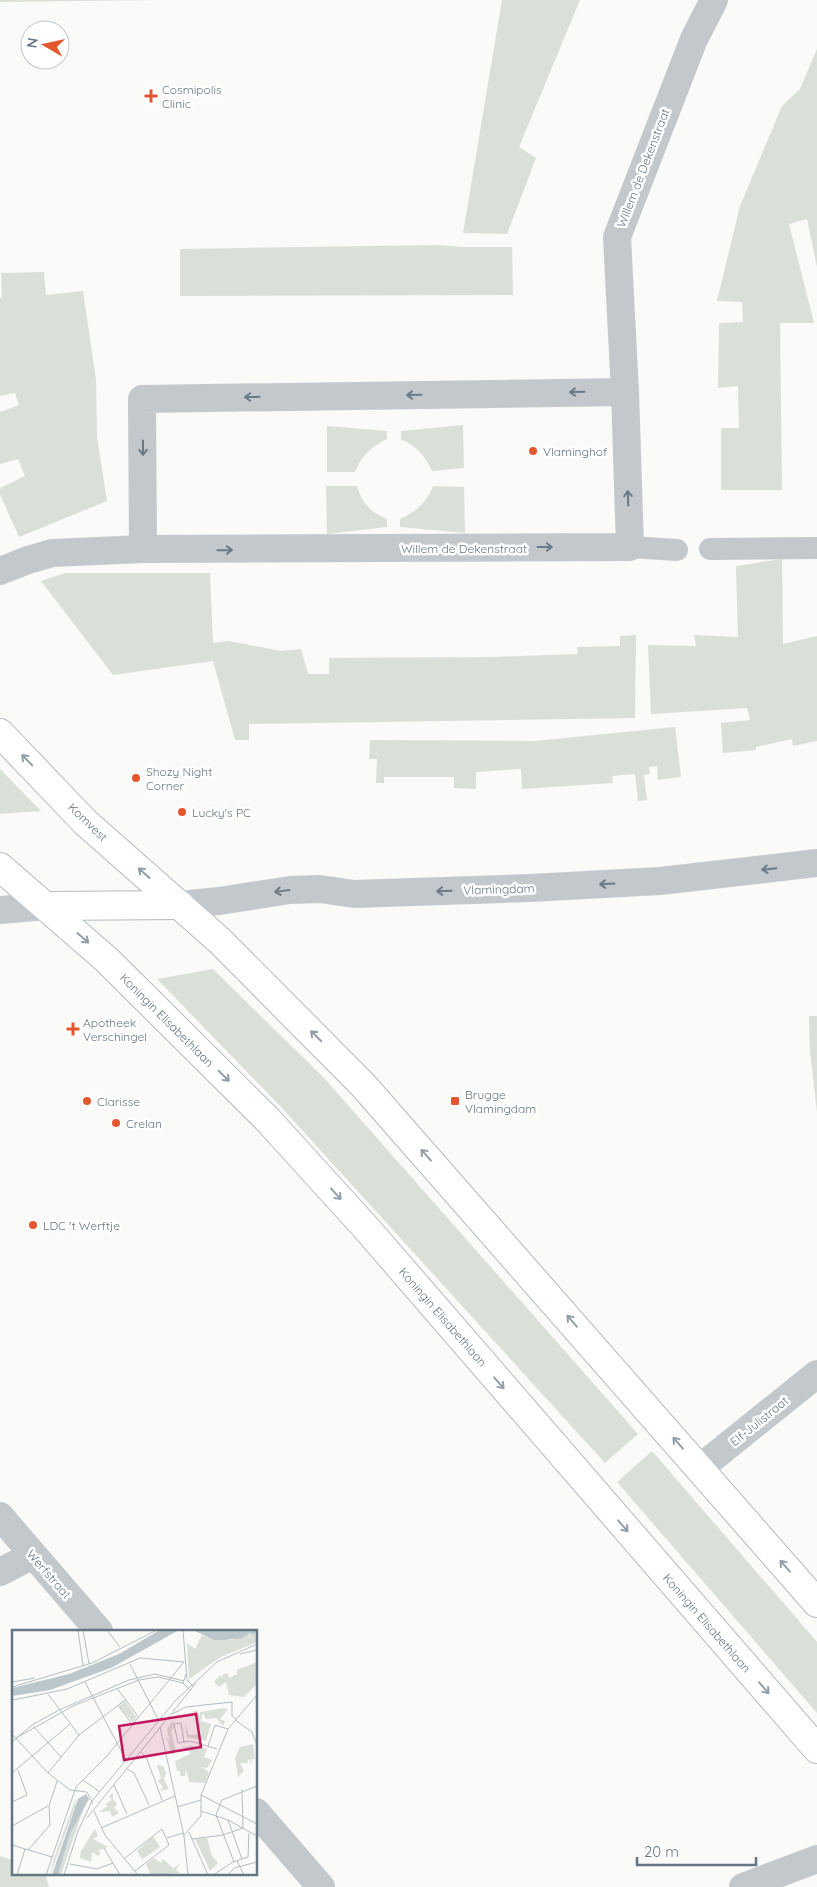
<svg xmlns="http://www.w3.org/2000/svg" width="817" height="1887" viewBox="0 0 817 1887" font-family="Quicksand,sans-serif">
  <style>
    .green { fill: #dadfd7 }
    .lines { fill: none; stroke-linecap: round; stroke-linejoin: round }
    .secondary-casing { stroke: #b3babf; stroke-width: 30 }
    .lane { stroke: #c3c8cc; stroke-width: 22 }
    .street { stroke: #c3c8cc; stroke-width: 28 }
    .secondary { stroke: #fff; stroke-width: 28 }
    .oneway { stroke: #6a7a87 }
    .oneway2 { stroke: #939fa8 }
    .poi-dot { fill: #e4572e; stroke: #fff; stroke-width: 2 }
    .labels { text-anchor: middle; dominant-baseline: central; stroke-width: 5; stroke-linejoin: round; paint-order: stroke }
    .poi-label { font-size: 12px; fill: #657683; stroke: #fff; text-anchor: start }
    .street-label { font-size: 12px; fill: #657683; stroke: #fff }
    .inset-road { fill: none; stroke: #b5bdc2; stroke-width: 1 }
    .view { fill: #c2185b; fill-opacity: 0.15; stroke: #c2185b; stroke-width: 2.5 }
    .inset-edge { fill: none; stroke: #657683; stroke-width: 2.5 }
  </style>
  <rect width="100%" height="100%" fill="#fafaf8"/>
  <!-- green -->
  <g class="green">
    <polygon points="0,0 157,0 0,2"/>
    <polygon points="502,0 580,0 519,147 536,158 507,234 463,233"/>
    <polygon points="817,49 817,267 807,219 789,224 814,323 780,323 782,490 721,490 721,428 739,428 738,386 718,388 719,323 743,322 742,302 717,301 740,206 782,106 800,89"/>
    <polygon points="438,245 463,247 512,247 513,295 180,296 180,249"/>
    <polygon points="44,272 46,295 83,291 96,380 97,437 107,501 19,537 0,494 0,488 25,476 18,459 0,464 0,412 19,405 15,393 0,396 0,298 2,297 1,273"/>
    <path d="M 463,425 L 464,468 L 432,471 C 425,455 416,446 401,439 L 401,431 Z"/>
    <path d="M 327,426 L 387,431 L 387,439 C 371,447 361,456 355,472 L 327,472 Z"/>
    <path d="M 326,486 L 357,486 C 362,503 370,512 387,519 L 387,527 L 327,534 Z"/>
    <path d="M 433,486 L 464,487 L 465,533 L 400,527 L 400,519 C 416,512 427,502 433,486 Z"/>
    <polygon points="782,559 783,644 817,636 817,741 793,746 792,739 756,747 756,750 723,753 721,723 750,720 747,708 651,714 648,645 696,646 694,635 738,637 736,566"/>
    <polygon points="65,573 210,573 213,643 229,641 281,651 301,649 308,674 329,674 329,658 492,657 578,654 577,647 620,646 620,636 636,635 635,718 249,724 249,740 235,740 213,661 113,675 41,581"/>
    <polygon points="675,727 681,777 658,780 657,766 649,767 650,774 644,775 647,800 638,801 635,774 612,776 613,783 522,789 521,769 476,772 476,789 454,788 454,777 384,777 384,783 376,783 377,759 369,759 370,740 535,741"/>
    <polygon points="0,769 41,811 0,814"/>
    <polygon points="213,969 324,1078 638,1434 605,1463 282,1108 157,979"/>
    <polygon points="809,1016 817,1016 817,1112 810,1051"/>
    <polygon points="652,1451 817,1642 817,1713 617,1482"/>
    <polygon points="0,1856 14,1861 14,1873 45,1873 49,1887 0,1887"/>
  </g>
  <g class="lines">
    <!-- secondary casing -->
    <g class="secondary-casing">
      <g id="secondary">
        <polyline points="0,733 85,822 220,941 363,1085 817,1603"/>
        <polyline points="0,867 107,960 268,1120 367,1229 817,1749"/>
        <polyline points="46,906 180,905"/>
      </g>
    </g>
    <!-- lane -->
    <g class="lane">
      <polyline points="630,547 677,550"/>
      <polyline points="710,549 817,548"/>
    </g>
    <!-- street -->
    <g class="street">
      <polyline points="625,392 142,399 143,549 630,547 625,392 617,237 694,39 714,0"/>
      <polyline points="0,571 28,560 52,553 143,549"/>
      <polyline points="180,905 219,901 290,890 320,889 354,894 530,888 660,881 817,863"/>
      <polyline points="0,910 46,906"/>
      <polyline points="700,1468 817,1374"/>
      <polyline points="0,1516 99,1631"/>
      <polyline points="0,1572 33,1555"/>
      <polyline points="256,1812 321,1887"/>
      <polyline points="743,1887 817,1859"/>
    </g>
    <!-- secondary -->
    <use href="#secondary" class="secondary"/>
  </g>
  <!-- one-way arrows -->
  <defs><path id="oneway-shaft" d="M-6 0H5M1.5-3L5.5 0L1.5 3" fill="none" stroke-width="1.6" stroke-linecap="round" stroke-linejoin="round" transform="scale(1.25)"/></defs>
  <g class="oneway">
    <use href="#oneway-shaft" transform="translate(577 392) rotate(179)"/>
    <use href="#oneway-shaft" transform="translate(414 395) rotate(179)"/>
    <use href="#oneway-shaft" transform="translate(252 397) rotate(179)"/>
    <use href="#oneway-shaft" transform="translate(143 448) rotate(90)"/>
    <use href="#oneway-shaft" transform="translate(628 498) rotate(-92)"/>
    <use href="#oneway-shaft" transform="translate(545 547)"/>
    <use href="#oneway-shaft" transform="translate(225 550) rotate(-1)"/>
    <use href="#oneway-shaft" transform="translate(769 869) rotate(174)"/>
    <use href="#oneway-shaft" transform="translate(607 884) rotate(177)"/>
    <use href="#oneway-shaft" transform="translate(282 891) rotate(172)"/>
    <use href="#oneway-shaft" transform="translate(444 891) rotate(178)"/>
  </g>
  <g class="oneway2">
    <use href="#oneway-shaft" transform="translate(27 760) rotate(-134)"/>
    <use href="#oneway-shaft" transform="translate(144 873) rotate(-139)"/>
    <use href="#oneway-shaft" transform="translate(83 938) rotate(41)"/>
    <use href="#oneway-shaft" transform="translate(316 1036) rotate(-135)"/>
    <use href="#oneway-shaft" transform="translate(224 1076) rotate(45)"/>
    <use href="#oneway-shaft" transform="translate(426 1155) rotate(-132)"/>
    <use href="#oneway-shaft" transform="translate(336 1194) rotate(48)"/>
    <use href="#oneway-shaft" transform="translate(572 1321) rotate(-131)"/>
    <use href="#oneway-shaft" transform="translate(499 1383) rotate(49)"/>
    <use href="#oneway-shaft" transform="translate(678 1443) rotate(-131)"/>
    <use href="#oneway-shaft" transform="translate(623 1526) rotate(49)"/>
    <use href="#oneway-shaft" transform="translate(785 1566) rotate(-131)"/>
    <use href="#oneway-shaft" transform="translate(764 1688) rotate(49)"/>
  </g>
  <!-- markers -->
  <g class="poi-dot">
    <path d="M148.5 88.5h5v5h5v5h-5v5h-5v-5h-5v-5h5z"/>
    <circle cx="533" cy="451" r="5"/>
    <circle cx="136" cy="778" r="5"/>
    <circle cx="182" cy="812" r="5"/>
    <path d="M70.5 1021.5h5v5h5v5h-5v5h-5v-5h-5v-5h5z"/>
    <circle cx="87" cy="1101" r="5"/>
    <rect x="450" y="1096" width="10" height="10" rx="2.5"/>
    <circle cx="116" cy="1123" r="5"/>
    <circle cx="33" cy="1225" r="5"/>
  </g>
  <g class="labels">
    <!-- poi labels -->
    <g class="poi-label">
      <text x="162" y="89">Cosmipolis<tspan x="162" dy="14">Clinic</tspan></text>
      <text x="543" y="451">Vlaminghof</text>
      <text x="146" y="771">Shozy Night<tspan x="146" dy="14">Corner</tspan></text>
      <text x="192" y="812">Lucky's PC</text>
      <text x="83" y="1022">Apotheek<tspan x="83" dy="14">Verschingel</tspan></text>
      <text x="465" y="1094">Brugge<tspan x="465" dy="14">Vlamingdam</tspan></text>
      <text x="97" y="1101">Clarisse</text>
      <text x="126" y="1123">Crelan</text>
      <text x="43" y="1225">LDC 't Werftje</text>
    </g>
    <!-- street labels -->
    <g class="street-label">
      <text transform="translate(643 168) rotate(-69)">Willem de Dekenstraat</text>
      <text x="464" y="548">Willem de Dekenstraat</text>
      <text transform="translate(88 822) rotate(44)">Komvest</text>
      <text transform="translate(499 889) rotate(-2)">Vlamingdam</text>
      <text transform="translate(167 1020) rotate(45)">Koningin Elisabethlaan</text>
      <text transform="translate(443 1317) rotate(49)">Koningin Elisabethlaan</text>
      <text transform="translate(759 1421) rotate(-39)">Elf-Julistraat</text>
      <text transform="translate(49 1574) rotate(49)">Werfstraat</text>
      <text transform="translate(707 1623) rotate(49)">Koningin Elisabethlaan</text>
    </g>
  </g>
  <!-- overview -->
  <g transform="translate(12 1630)">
    <rect width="245" height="245" fill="#fafaf8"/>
    <path d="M 245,1 L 245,12 L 209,27 L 177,49 L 175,13 L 183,19 L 190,5 L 202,10 L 220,10 ZM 245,32 L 244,55 L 232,67 L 217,65 L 214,52 L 207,57 L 202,52 L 208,45 L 211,48 L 210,45 L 215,43 L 218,48 L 225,44 L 225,40 ZM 113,71 L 125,88 L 121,93 L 107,76 ZM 211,78 L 216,79 L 208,89 L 213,91 L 211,96 L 204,88 L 194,89 L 191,83 L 189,91 L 199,94 L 194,111 L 175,107 L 173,93 L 177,105 L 189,104 L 184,84 L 180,82 L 185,80 L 188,86 L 188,82 ZM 161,90 L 162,96 L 159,102 L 163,118 L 166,120 L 160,125 L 154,105 L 158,113 L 155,99 ZM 241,114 L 243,129 L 239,129 L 240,136 L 237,129 L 235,133 L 228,133 L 232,141 L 226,147 L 223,128 L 228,117 ZM 180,116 L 195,119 L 192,127 L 200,130 L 195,138 L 189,137 L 197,142 L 193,153 L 177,152 L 174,139 L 173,146 L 168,146 L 168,141 L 165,141 L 163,131 L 178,124 L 176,118 L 169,117 ZM 145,135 L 151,136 L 154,143 L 152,149 L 157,159 L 148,161 L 151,157 L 146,151 L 149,148 ZM 101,163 L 101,169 L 105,174 L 102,178 L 107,183 L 100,187 L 98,181 L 87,182 L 96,176 L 93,174 L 100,170 L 97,166 ZM 64,168 L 63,177 L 38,245 L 41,231 ZM 73,174 L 49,245 L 46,245 L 58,204 ZM 83,199 L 86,206 L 81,209 L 96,217 L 85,221 L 89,223 L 86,226 L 80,222 L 79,232 L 73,230 L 68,228 L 69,221 ZM 141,206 L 148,217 L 130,229 L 125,221 ZM 195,208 L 200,226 L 206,233 L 198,241 L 183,209 ZM 142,228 L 149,233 L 151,229 L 161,238 L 168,234 L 164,240 L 168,243 L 139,245 L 134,234 Z" fill="#dadfd7"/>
    <path d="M 148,0 L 167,0 L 99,38 L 38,60 L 0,66 L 0,58 L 57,44 L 107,24 ZM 181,0 L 245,0 L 245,1 L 241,5 L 238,3 L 230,8 L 213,10 L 202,10 ZM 74,164 L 77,169 L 58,204 L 46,245 L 40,245 L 66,169 Z" fill="#bbc7cb"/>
    <path class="inset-road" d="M 66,0 L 71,36M 71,0 L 77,34M 95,0 L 108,17M 171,0 L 175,50 L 181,56M 228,24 L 245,20M 118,34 L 147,91M 174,44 L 171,53 L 178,60M 0,52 L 23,48M 73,52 L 115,132M 0,57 L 80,33 L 145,0M 105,58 L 127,88M 36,64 L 67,105M 1,70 L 55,59 L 128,28 L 172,32M 106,75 L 121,96M 160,84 L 174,77 L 220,72 L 220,86 L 224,89M 223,90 L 240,102 L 245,115M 21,96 L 49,127M 148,97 L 172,206 L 176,245M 0,104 L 36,143 L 58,160 L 75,162 L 81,174M 4,108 L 63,75 L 127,50 L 146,47 L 171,53M 0,112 L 20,95 L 47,80 L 117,50 L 143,44 L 172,51M 172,112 L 169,93 L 162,94 L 166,113 L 178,111 L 205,119M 196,116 L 203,95 L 216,99M 129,122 L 135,129 L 150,170M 115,139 L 122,143 L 137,175M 0,143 L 58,94M 36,143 L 67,105 L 113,70M 71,150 L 88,162M 102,155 L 115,184M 230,159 L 231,198M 189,165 L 245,194M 0,172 L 15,165 L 6,140M 165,177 L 189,170M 82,181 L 93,205 L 126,245M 189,181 L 216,190 L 245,206M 75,188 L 184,53M 216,190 L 230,229M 0,196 L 36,176M 89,198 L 163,166M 177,202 L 196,245M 172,205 L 189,186 L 189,165 L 216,99 L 245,65M 155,208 L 171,203M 180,209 L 211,205 L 231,198M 0,215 L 40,227M 92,218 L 108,245M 16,220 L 38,195 L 37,176 L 45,151M 113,228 L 150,199 L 157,215 L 123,241M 225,231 L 232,245M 222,232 L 204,185 L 210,170 L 245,156M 58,234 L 85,239 L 101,233M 5,245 L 13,219M 34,245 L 64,157 L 94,127 L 172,32M 52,245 L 66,201 L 80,171 L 164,70 L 205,32 L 245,14M 201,245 L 221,232 L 236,227 L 237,203M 216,245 L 222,238 L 245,232"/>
    <path class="view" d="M 184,84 L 189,117 L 112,130 L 107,96 Z"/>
    <rect width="245" height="245" class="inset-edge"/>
  </g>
  <!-- north arrow -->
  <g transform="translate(45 45) rotate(279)"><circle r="24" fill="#ffffff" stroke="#c1c8cd"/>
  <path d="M0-4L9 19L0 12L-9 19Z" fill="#e4572e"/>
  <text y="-8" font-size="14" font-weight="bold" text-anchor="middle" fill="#657683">N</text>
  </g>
  <!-- scale -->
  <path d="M637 1857v8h119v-8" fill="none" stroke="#657683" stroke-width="2.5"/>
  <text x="644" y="1857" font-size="15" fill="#657683" stroke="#ffffff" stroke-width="4" paint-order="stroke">20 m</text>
</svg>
